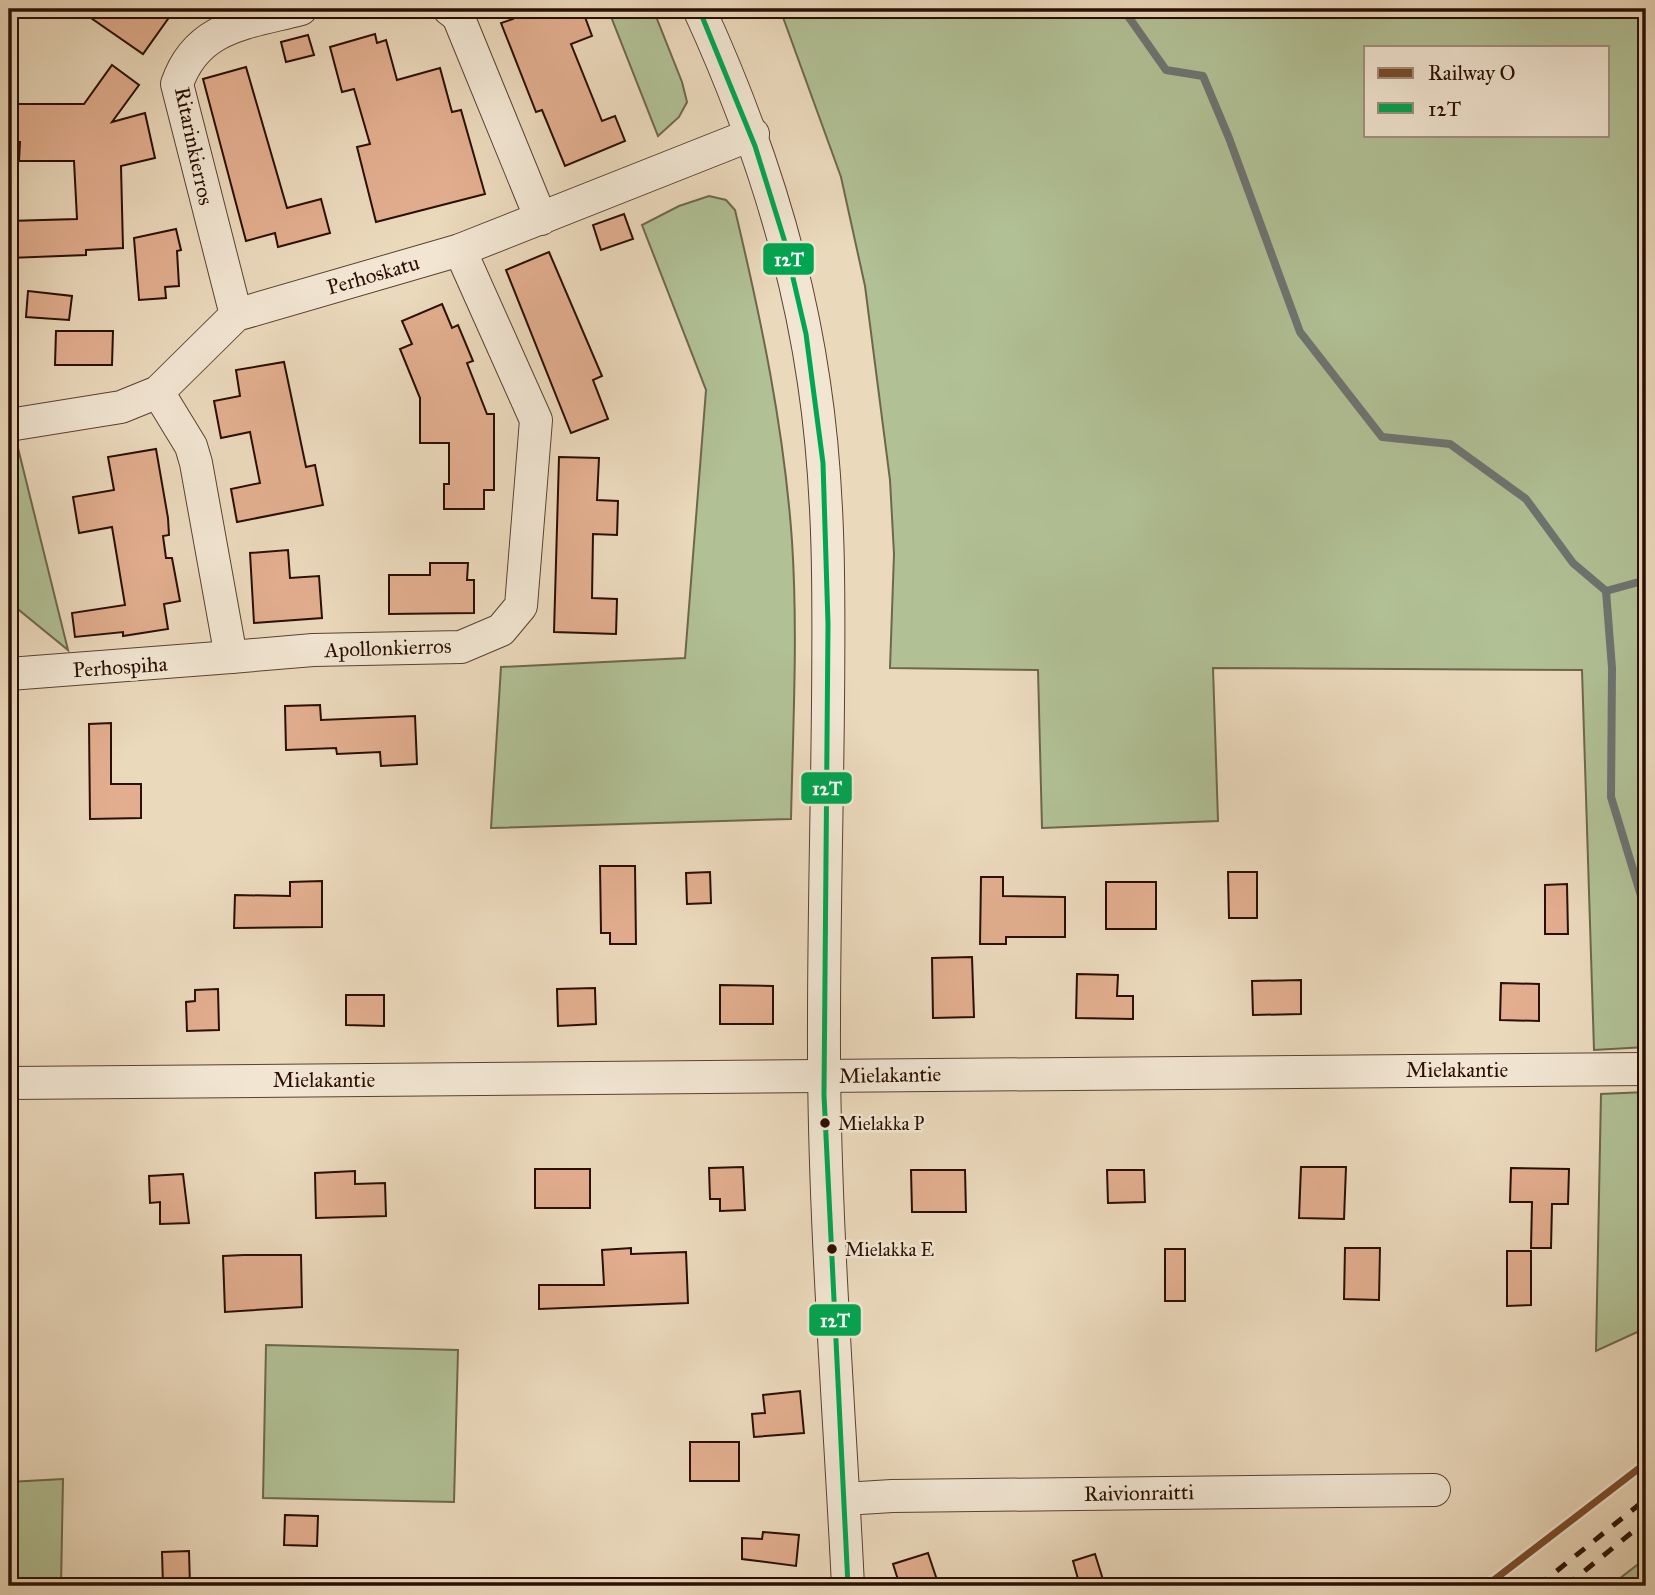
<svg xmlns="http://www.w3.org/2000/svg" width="1655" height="1595" viewBox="0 0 1655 1595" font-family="'IM FELL Great Primer',serif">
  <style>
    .green { fill: #b1c095; stroke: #6e674c; stroke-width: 2; fill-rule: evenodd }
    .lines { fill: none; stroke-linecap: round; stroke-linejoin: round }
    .stream { stroke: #6e7471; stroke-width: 8 }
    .building { fill: #e2ae8f; stroke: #2a0e02; stroke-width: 2 }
    .minor-casing { stroke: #5a4130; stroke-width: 34 }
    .minor { stroke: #f2e6d3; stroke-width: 32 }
    .rail { stroke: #2a0e02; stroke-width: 5; stroke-dasharray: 12 12; stroke-linecap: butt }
    .bus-1-casing { stroke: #f2e6d3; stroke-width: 10 }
    .bus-1 { stroke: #00a651; stroke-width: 5 }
    .rail-1-casing { stroke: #f2e6d3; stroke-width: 12 }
    .rail-1 { stroke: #7a4b2a; stroke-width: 7 }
    .bus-dot { fill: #2a0e02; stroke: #f2e6d3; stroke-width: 2.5 }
    .labels { text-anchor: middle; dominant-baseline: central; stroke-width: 5; stroke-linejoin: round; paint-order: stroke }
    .bus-label { font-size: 19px; fill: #2a0e02; stroke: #f2e6d3; text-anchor: start }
    .street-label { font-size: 21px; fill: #2a0e02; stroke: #f2e6d3 }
    .line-badge { stroke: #f2e6d3; stroke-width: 2.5 }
    .badge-label { font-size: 19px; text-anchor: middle; font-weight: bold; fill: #fff }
  </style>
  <rect width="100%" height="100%" fill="#ebd9bc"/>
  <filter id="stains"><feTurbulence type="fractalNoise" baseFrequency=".00286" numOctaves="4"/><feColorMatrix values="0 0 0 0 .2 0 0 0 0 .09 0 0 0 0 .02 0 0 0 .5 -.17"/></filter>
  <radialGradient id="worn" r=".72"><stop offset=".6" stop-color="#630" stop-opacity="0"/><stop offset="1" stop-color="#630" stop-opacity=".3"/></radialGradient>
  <!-- green -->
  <g class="green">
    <polygon points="608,9 653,9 682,82 687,102 679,117 658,136"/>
    <path d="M 780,9 L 1646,9 L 1646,1047 L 1594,1050 L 1582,670 L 1213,668 L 1218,821 L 1042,828 L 1038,670 L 890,668 L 894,554 L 890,480 L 865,286 L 841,177 ZM 1366,47 L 1608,47 L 1608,135 L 1366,135 Z"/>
    <path d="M 709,196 L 726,200 L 735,210 C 761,319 784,428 792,541 C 798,633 793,726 791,819 L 491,828 L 501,667 L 685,658 L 706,390 L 642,225 L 679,206 Z"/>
    <polygon points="17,444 68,650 14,606 9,612 9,445"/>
    <polygon points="1646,1092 1646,1328 1596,1351 1601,1094"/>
    <polygon points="266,1345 458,1350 454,1502 263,1498"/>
    <polygon points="63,1479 61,1586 9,1586 9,1482"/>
    <polygon points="1646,1558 1646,1586 1610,1586"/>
  </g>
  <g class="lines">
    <!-- stream -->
    <g class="stream">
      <polyline points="1123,9 1166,70 1203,76 1229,138 1300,332 1382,437 1450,444 1526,499 1573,563 1606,591 1612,668 1611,797 1646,912"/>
      <polyline points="1606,591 1646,580"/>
    </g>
  </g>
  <!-- building -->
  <g class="building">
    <polygon points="78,9 175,9 143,54"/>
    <polygon points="509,9 582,9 592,36 571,44 602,121 615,116 625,141 565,166 542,110 536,112 501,23 513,19"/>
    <polygon points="375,34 377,43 386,40 397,80 440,68 452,112 461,110 485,194 376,222 357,147 370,144 354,89 342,92 330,47"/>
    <polygon points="308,35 314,55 286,62 281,42"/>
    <polygon points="112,65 139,85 112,122 145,113 155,158 121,166 123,248 86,250 86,255 9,258 9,221 77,219 74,161 19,161 20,142 9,142 9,104 84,104"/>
    <polygon points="246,67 287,208 321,199 330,233 278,247 275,233 246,241 203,79"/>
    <polygon points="624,214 633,239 601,250 593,225"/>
    <polygon points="176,229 181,250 177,251 179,286 165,287 166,298 139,300 134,238"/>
    <polygon points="549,252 602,376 593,380 608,419 571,433 506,270"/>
    <polygon points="28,291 72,296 69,320 26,317"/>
    <polygon points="442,304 452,328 458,325 473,361 467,363 487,414 494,414 494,490 484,490 484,509 444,509 444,484 449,484 449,443 420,443 420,398 400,349 412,344 402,321"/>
    <polygon points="56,331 113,331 112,365 55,365"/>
    <polygon points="284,362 306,467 315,465 323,505 237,522 231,489 260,483 250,432 221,438 214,401 240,396 236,370"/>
    <polygon points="156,449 168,518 169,535 163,536 166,558 172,558 180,601 164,604 168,629 123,636 123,632 75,637 72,613 125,605 112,527 79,533 73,497 114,490 108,457"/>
    <polygon points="559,457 599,458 597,500 618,501 617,535 593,534 592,598 617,599 616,634 554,632"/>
    <polygon points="288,550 290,578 319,576 322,618 254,623 250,553"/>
    <polygon points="430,563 468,563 467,580 474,580 474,613 389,614 389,575 430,575"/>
    <polygon points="320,705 321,720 415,716 417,764 381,766 380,752 337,754 336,748 286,750 285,706"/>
    <polygon points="111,723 111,784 141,784 141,818 90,819 89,724"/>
    <polygon points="600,866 635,866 636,944 610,944 610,933 601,933"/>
    <polygon points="710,872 711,903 687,904 686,873"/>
    <polygon points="1228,872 1257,872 1257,918 1229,918"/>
    <polygon points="981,877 1003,877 1003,896 1065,897 1065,937 1006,937 1006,944 980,944"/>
    <polygon points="322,881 322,927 234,928 235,895 290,896 290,882"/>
    <rect x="1106" y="882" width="50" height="47"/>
    <polygon points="1567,884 1568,934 1545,934 1545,885"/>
    <polygon points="972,957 974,1017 933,1018 932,958"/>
    <polygon points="1077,974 1118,975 1117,996 1133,996 1133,1019 1076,1018"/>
    <polygon points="1301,980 1301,1014 1253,1015 1252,981"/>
    <polygon points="1501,983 1539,984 1539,1021 1500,1020"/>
    <polygon points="720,985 773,986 773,1024 720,1024"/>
    <polygon points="595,988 596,1024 558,1026 557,989"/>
    <polygon points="218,989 219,1030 187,1031 186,1002 195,1001 195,990"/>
    <polygon points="346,995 384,995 384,1026 346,1025"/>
    <polygon points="743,1167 745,1210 720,1211 720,1199 710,1199 709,1168"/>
    <polygon points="1301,1167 1346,1167 1344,1219 1299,1218"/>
    <polygon points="1511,1168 1569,1169 1568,1204 1552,1204 1551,1248 1531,1248 1532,1202 1510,1202"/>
    <rect x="535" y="1169" width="55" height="39"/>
    <polygon points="911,1170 965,1170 966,1212 912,1212"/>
    <polygon points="1107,1170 1144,1170 1145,1202 1108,1203"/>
    <polygon points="355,1171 355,1184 385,1183 386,1216 316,1218 315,1173"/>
    <polygon points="183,1174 189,1223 160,1224 160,1202 150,1203 149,1176"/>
    <polygon points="631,1248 631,1254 686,1252 688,1303 539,1309 539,1285 604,1285 602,1250"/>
    <polygon points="1345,1248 1380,1248 1379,1300 1344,1299"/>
    <rect x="1165" y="1249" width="20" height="52"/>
    <polygon points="1507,1251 1531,1251 1531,1305 1507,1306"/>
    <polygon points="244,1255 301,1255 302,1307 225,1312 223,1256"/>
    <polygon points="800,1391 804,1433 754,1437 752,1414 765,1413 763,1395"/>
    <rect x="690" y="1442" width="49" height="39"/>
    <polygon points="285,1515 318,1516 317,1546 284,1545"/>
    <polygon points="763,1532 799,1535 796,1566 742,1559 742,1538 762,1539"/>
    <polygon points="189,1551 190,1586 163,1586 162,1552"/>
    <polygon points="928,1553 939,1586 900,1586 893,1564"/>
    <polygon points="1095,1554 1105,1586 1080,1586 1073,1561"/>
  </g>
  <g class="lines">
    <!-- minor casing -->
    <g class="minor-casing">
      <g id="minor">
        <polyline points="449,9 458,16 541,219"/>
        <path d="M 699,9 C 754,129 795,252 814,383 C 830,489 829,597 828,704 C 827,811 824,918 824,1025 C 823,1212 839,1399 848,1586"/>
        <path d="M 236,315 L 177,84 C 197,25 248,23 301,9"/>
        <polyline points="158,392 191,446 196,463 231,657 313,650 461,647 501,630 521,606 536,420 460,250"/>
        <polyline points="9,425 121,407 158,392 236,315 460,250 753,134"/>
        <polyline points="9,674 231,657"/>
        <polyline points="9,1083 1646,1069"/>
        <polyline points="844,1499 892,1496 1434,1490"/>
      </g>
    </g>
    <!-- minor -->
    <use href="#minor" class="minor"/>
    <!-- rail -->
    <g class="rail">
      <polyline points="1538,1586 1646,1499"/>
      <polyline points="1566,1586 1646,1521"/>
    </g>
    <!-- bus-1 casing -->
    <g class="bus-1-casing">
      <polyline id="bus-1" points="699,9 755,146 784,239 806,334 823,463 828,624 824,1095 848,1586"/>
    </g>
    <!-- bus-1 -->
    <use href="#bus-1" class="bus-1"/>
    <!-- rail-1 casing -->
    <g class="rail-1-casing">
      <polyline id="rail-1" points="1486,1586 1646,1463"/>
    </g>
    <!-- rail-1 -->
    <use href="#rail-1" class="rail-1"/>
  </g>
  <!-- markers -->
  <g class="bus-dot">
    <circle cx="825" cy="1123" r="6"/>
    <circle cx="832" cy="1249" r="6"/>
  </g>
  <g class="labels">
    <!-- bus labels -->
    <g class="bus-label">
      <text x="838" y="1123">Mielakka P</text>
      <text x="845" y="1249">Mielakka E</text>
    </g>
    <!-- street labels -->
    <g class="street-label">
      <text transform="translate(194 146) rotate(78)">Ritarinkierros</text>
      <text transform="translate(373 275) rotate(-16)">Perhoskatu</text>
      <text transform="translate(388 648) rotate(-2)">Apollonkierros</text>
      <text transform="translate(120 667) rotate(-4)">Perhospiha</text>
      <text x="1457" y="1070">Mielakantie</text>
      <text transform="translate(890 1075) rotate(-1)">Mielakantie</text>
      <text x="324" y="1080">Mielakantie</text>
      <text transform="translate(1139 1493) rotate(-1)">Raivionraitti</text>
    </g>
  </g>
  <g class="line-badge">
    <rect x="762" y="242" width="53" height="34" rx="7" fill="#00a651"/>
    <rect x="800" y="771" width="53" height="34" rx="7" fill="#00a651"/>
    <rect x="808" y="1303" width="54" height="34" rx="7" fill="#00a651"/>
  </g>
  <g class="badge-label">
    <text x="789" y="266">12T</text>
    <text x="827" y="795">12T</text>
    <text x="835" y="1327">12T</text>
  </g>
  <!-- margin -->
  <rect width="1655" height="1595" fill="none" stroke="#ebd9bc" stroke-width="35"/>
  <rect x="10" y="10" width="1634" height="1574" fill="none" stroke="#2a0e02" stroke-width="3.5"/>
  <rect x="18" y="18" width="1620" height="1560" fill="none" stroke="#2a0e02" stroke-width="2"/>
  <!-- legend -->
  <rect x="1364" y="46" width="245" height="91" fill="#f2e6d3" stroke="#a2907f" stroke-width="2"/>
  <rect x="1378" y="68" width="35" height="10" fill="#7a4b2a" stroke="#a2907f" stroke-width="2"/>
  <text x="1428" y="80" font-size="21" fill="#2a0e02">Railway O</text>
  <rect x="1378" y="103" width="35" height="10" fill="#00a651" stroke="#a2907f" stroke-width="2"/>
  <text x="1428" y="116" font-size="21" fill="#2a0e02">12T</text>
  <rect width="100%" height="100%" filter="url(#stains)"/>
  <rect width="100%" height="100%" fill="url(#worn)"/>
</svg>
